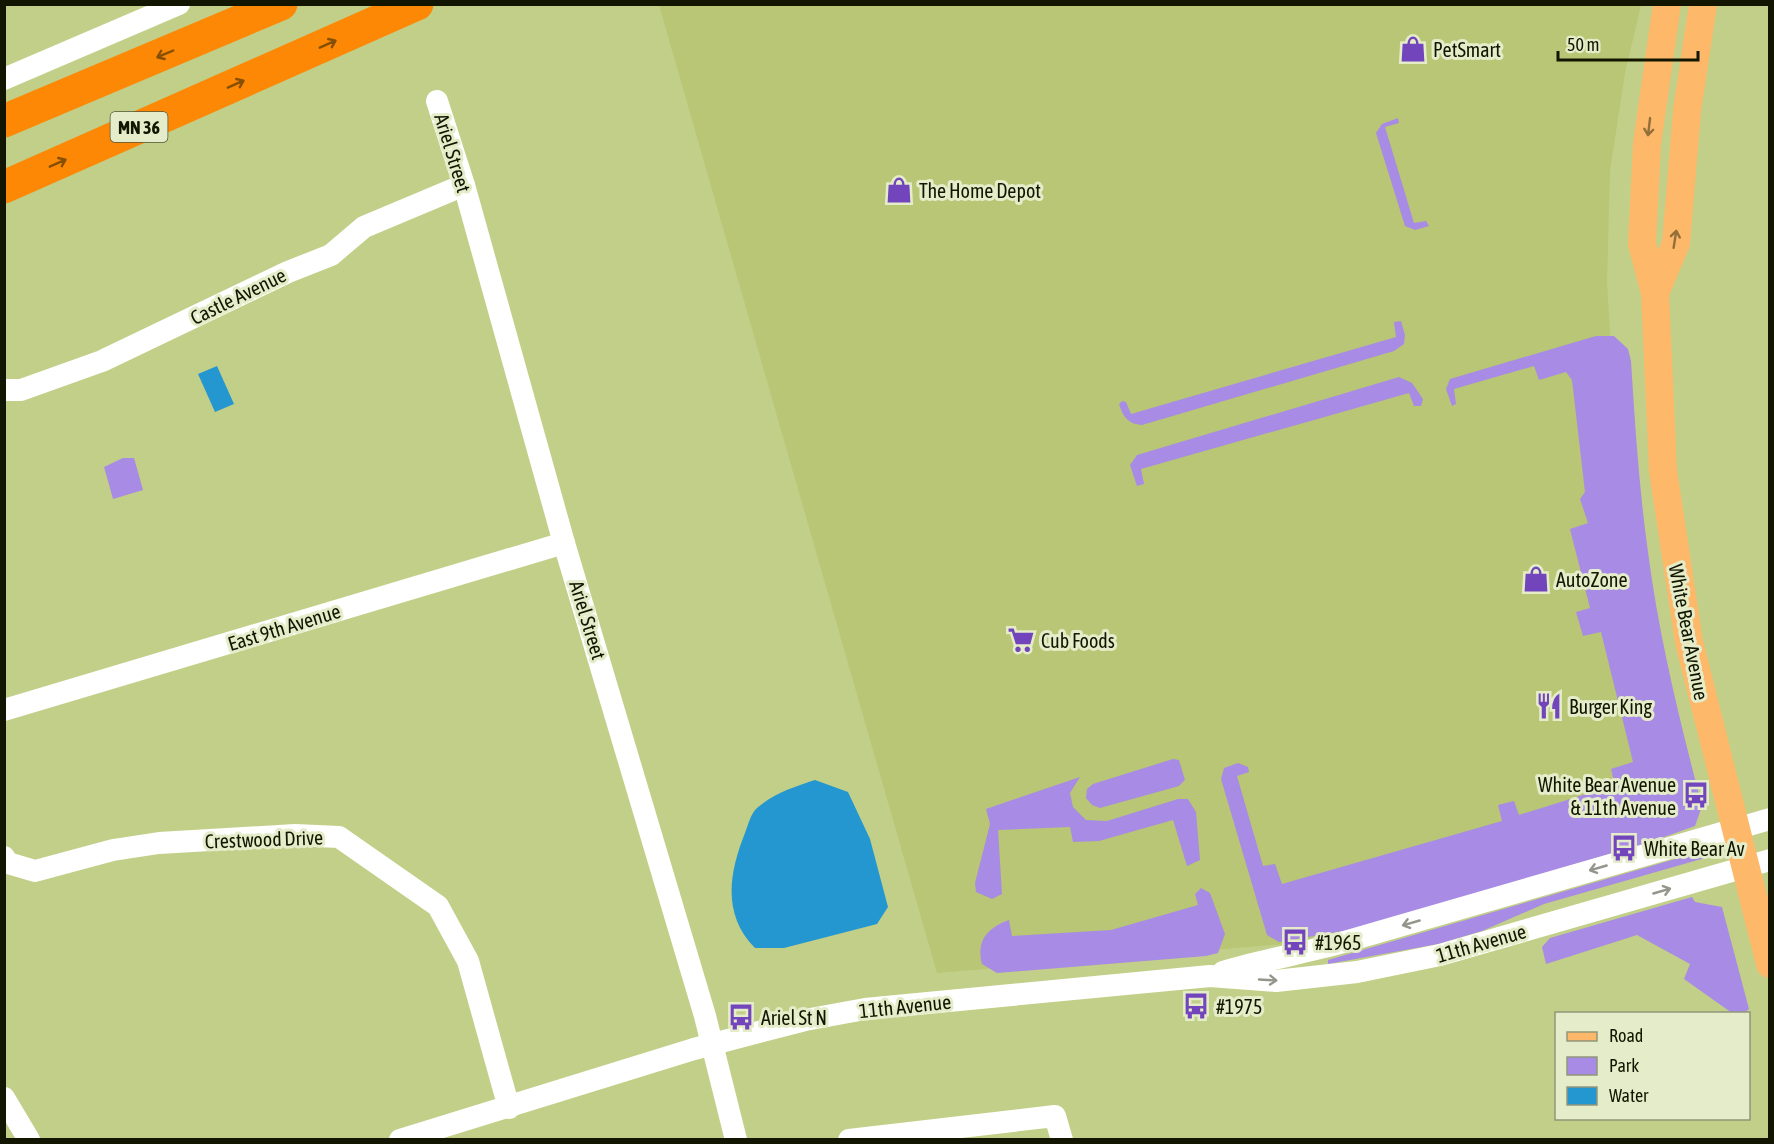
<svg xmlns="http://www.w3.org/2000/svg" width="1774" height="1144" viewBox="0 0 1774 1144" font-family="'Asap Condensed',sans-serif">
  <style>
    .built { fill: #b8c676 }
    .green { fill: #a78be4 }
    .water { fill: #2497d1 }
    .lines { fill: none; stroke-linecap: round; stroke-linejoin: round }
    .minor { stroke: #fff; stroke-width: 22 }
    .major { stroke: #fdb869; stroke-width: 28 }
    .highway { stroke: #fc8805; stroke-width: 33 }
    .oneway { stroke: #874f02 }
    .oneway2 { stroke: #936f3a }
    .oneway3 { stroke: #94968c }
    .labels { text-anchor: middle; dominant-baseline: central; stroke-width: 6; stroke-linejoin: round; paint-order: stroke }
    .shield { fill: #e5ecc9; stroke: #51563c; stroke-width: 1.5 }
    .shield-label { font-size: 18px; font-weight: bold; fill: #121600 }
    .poi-label { font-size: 20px; fill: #121600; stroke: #e5ecc9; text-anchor: start }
    .street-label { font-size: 20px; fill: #121600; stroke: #e5ecc9 }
  </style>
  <rect width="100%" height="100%" fill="#c2cf88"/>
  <!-- built -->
  <polygon class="built" points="659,5 1641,5 1625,73 1610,171 1607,283 1615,411 1692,823 1296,943 937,973"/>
  <!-- green -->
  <g class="green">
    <polygon points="1398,118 1399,123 1385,127 1414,223 1426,221 1429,226 1415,230 1405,226 1376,133 1382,124"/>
    <path d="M 1401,321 L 1405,335 L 1404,344 L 1394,351 L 1142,425 C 1128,424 1123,417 1119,404 L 1122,401 L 1126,402 L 1131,414 L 1396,337 L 1394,322 Z"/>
    <path d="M 1596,336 L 1614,336 L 1628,349 L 1631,361 C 1635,425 1639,488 1648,552 C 1659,637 1680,722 1702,806 L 1695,826 L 1650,842 L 1355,929 L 1279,942 L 1267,935 L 1221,779 L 1224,768 L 1238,763 L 1248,767 L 1249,772 L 1237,776 L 1263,866 L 1275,864 L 1282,884 L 1502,821 L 1498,805 L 1514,801 L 1519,815 L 1615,785 L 1611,769 L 1633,762 L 1601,632 L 1583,636 L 1576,612 L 1590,608 L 1570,529 L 1588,523 L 1580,499 L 1585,492 L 1572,380 L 1566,372 L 1539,380 L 1534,366 L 1454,389 L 1456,404 L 1452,406 L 1446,389 L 1450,379 Z"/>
    <polygon points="1399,377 1412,383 1423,399 1421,406 1414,406 1409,393 1141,469 1144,484 1137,486 1130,465 1137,455"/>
    <polygon points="123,458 134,458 143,490 113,499 104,467"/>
    <polygon points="1173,759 1179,760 1185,780 1179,786 1100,808 1092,805 1086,798 1087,789 1093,784"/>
    <polygon points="1080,777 1070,793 1073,807 1086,820 1107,821 1178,799 1188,799 1196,812 1200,860 1187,866 1173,820 1099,841 1073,842 1070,827 998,830 1002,894 992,899 976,892 975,883 990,824 986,809"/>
    <polygon points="1703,851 1705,858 1544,904 1482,931 1438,944 1328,964 1328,960"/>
    <path d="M 1201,888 L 1210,893 L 1225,934 L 1218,953 L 1206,956 L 997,973 L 982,964 C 976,941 987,928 1009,920 L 1012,936 L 1111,930 L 1198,905 L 1195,894 Z"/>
    <polygon points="1692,897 1695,902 1722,907 1749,1009 1744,1013 1732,1013 1684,979 1690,964 1637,935 1546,964 1542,947 1550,938"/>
  </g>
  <!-- water -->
  <g class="water">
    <polygon points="217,366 234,404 215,412 198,374"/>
    <path d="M 815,780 L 848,792 L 870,839 L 888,907 L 877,924 L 784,948 L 755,948 C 722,915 729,873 745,833 C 748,825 751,813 757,808 C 774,793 794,787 815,780 Z"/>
  </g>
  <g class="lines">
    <!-- minor -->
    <g class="minor">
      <polyline points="4,79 179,4"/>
      <polyline points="437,101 464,185 564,543 705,1016 736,1140"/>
      <polyline points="4,390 21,390 102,361 288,272 331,255 364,227 464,185"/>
      <polyline points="4,710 564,543"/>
      <polyline points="4,857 8,863 35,871 113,850 159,843 295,835 339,837 438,906 468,961 509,1108"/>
      <path d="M 1223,972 C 1263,960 1304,953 1344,942 L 1770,819"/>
      <polyline points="4,1098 29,1140"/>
      <polyline points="400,1140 694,1049 805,1020 865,1009 1210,976 1276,981 1357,972 1440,955 1770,860"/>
      <polyline points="849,1140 1055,1116 1062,1140"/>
    </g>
    <!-- major -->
    <g class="major">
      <polyline points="1667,4 1647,144 1642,244 1655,293 1663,471 1689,642 1770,964"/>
      <polyline points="1655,293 1676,243 1687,111 1703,4"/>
    </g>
    <!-- highway -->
    <g class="highway">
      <polyline points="4,121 281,4"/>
      <polyline points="4,187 417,4"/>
    </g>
  </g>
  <!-- one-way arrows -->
  <defs><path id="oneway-shaft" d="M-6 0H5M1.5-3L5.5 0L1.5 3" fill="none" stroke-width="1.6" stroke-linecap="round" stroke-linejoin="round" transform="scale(1.5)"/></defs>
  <g class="oneway">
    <use href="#oneway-shaft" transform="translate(328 44) rotate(-24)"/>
    <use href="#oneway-shaft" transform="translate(165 54) rotate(157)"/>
    <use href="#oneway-shaft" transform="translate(236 84) rotate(-24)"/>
    <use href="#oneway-shaft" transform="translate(58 163) rotate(-24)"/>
  </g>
  <g class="oneway2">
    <use href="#oneway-shaft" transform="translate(1649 127) rotate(97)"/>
    <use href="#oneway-shaft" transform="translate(1675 239) rotate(-81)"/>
  </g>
  <g class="oneway3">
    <use href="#oneway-shaft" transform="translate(1598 868) rotate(164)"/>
    <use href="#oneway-shaft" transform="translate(1662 891) rotate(-16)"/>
    <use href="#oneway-shaft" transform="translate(1411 923) rotate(164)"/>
    <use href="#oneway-shaft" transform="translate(1268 980) rotate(3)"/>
  </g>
  <!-- icons -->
  <defs>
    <g id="shop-bare" transform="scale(2.07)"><path d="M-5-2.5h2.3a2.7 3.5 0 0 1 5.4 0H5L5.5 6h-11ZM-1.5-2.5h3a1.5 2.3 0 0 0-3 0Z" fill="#7345bd" stroke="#e5ecc9" stroke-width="2.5" paint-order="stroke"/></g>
    <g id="supermarket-bare" transform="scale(2.07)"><path d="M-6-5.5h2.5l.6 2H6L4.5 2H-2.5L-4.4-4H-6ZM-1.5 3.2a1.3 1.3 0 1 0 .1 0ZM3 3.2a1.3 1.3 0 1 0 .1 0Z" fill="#7345bd" stroke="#e5ecc9" stroke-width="2.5" paint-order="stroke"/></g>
    <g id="restaurant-bare" transform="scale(2.07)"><path d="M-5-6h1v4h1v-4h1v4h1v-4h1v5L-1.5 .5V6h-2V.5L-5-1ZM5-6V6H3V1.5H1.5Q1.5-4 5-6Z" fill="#7345bd" stroke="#e5ecc9" stroke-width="2.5" paint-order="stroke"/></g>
    <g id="bus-bare" transform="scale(2.07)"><path d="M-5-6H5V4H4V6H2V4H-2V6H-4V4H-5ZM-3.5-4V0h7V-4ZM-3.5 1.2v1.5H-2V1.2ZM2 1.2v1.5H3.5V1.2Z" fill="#7345bd" stroke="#e5ecc9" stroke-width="2.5" paint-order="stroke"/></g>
  </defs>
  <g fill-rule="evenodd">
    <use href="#shop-bare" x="1413" y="49"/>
    <use href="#shop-bare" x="899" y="190"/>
    <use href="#shop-bare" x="1536" y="579"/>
    <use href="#supermarket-bare" x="1021" y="640"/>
    <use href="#restaurant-bare" x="1549" y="706"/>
    <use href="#bus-bare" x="1696" y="795"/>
    <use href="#bus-bare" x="1624" y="848"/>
    <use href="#bus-bare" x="1295" y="942"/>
    <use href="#bus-bare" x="1196" y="1006"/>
    <use href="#bus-bare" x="741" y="1017"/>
  </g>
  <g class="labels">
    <!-- shield labels -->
    <rect class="shield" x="110.5" y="112" width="57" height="30" rx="4.5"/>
    <g class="shield-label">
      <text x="139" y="127">MN 36</text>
    </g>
    <!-- poi labels -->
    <g class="poi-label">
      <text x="1433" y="49">PetSmart</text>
      <text x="919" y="190">The Home Depot</text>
      <text x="1556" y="579">AutoZone</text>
      <text x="1041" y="640">Cub Foods</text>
      <text x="1569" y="706">Burger King</text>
      <text x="1676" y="784" text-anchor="end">White Bear Avenue<tspan x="1676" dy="23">&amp; 11th Avenue</tspan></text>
      <text x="1644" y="848">White Bear Av</text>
      <text x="1315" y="942">#1965</text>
      <text x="1216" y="1006">#1975</text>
      <text x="761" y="1017">Ariel St N</text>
    </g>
    <!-- street labels -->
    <g class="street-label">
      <text transform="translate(453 153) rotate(73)">Ariel Street</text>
      <text transform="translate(238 296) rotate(-26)">Castle Avenue</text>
      <text transform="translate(588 620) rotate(73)">Ariel Street</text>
      <text transform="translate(284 627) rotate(-17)">East 9th Avenue</text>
      <text transform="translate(1689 632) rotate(79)">White Bear Avenue</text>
      <text transform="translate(264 839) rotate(-2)">Crestwood Drive</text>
      <text transform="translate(1481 943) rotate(-16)">11th Avenue</text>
      <text transform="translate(905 1006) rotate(-6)">11th Avenue</text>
    </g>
  </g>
  <!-- border -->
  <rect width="1774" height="1144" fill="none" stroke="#121600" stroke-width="12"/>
  <!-- legend -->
  <rect x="1555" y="1012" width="195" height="108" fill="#e5ecc9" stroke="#919679" stroke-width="1.5"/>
  <rect x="1567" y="1032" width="30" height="9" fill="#fdb869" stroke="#919679" stroke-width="1.5"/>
  <text x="1609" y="1042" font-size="18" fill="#121600">Road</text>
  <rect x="1567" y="1057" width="30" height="18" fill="#a78be4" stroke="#919679" stroke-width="1.5"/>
  <text x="1609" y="1072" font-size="18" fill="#121600">Park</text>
  <rect x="1567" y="1087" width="30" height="18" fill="#2497d1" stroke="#919679" stroke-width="1.5"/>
  <text x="1609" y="1102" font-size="18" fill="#121600">Water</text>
  <!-- scale -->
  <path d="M1558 51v9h140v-9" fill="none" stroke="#121600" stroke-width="3"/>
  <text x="1567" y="51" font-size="18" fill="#121600" stroke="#e5ecc9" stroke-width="4.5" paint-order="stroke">50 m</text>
</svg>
